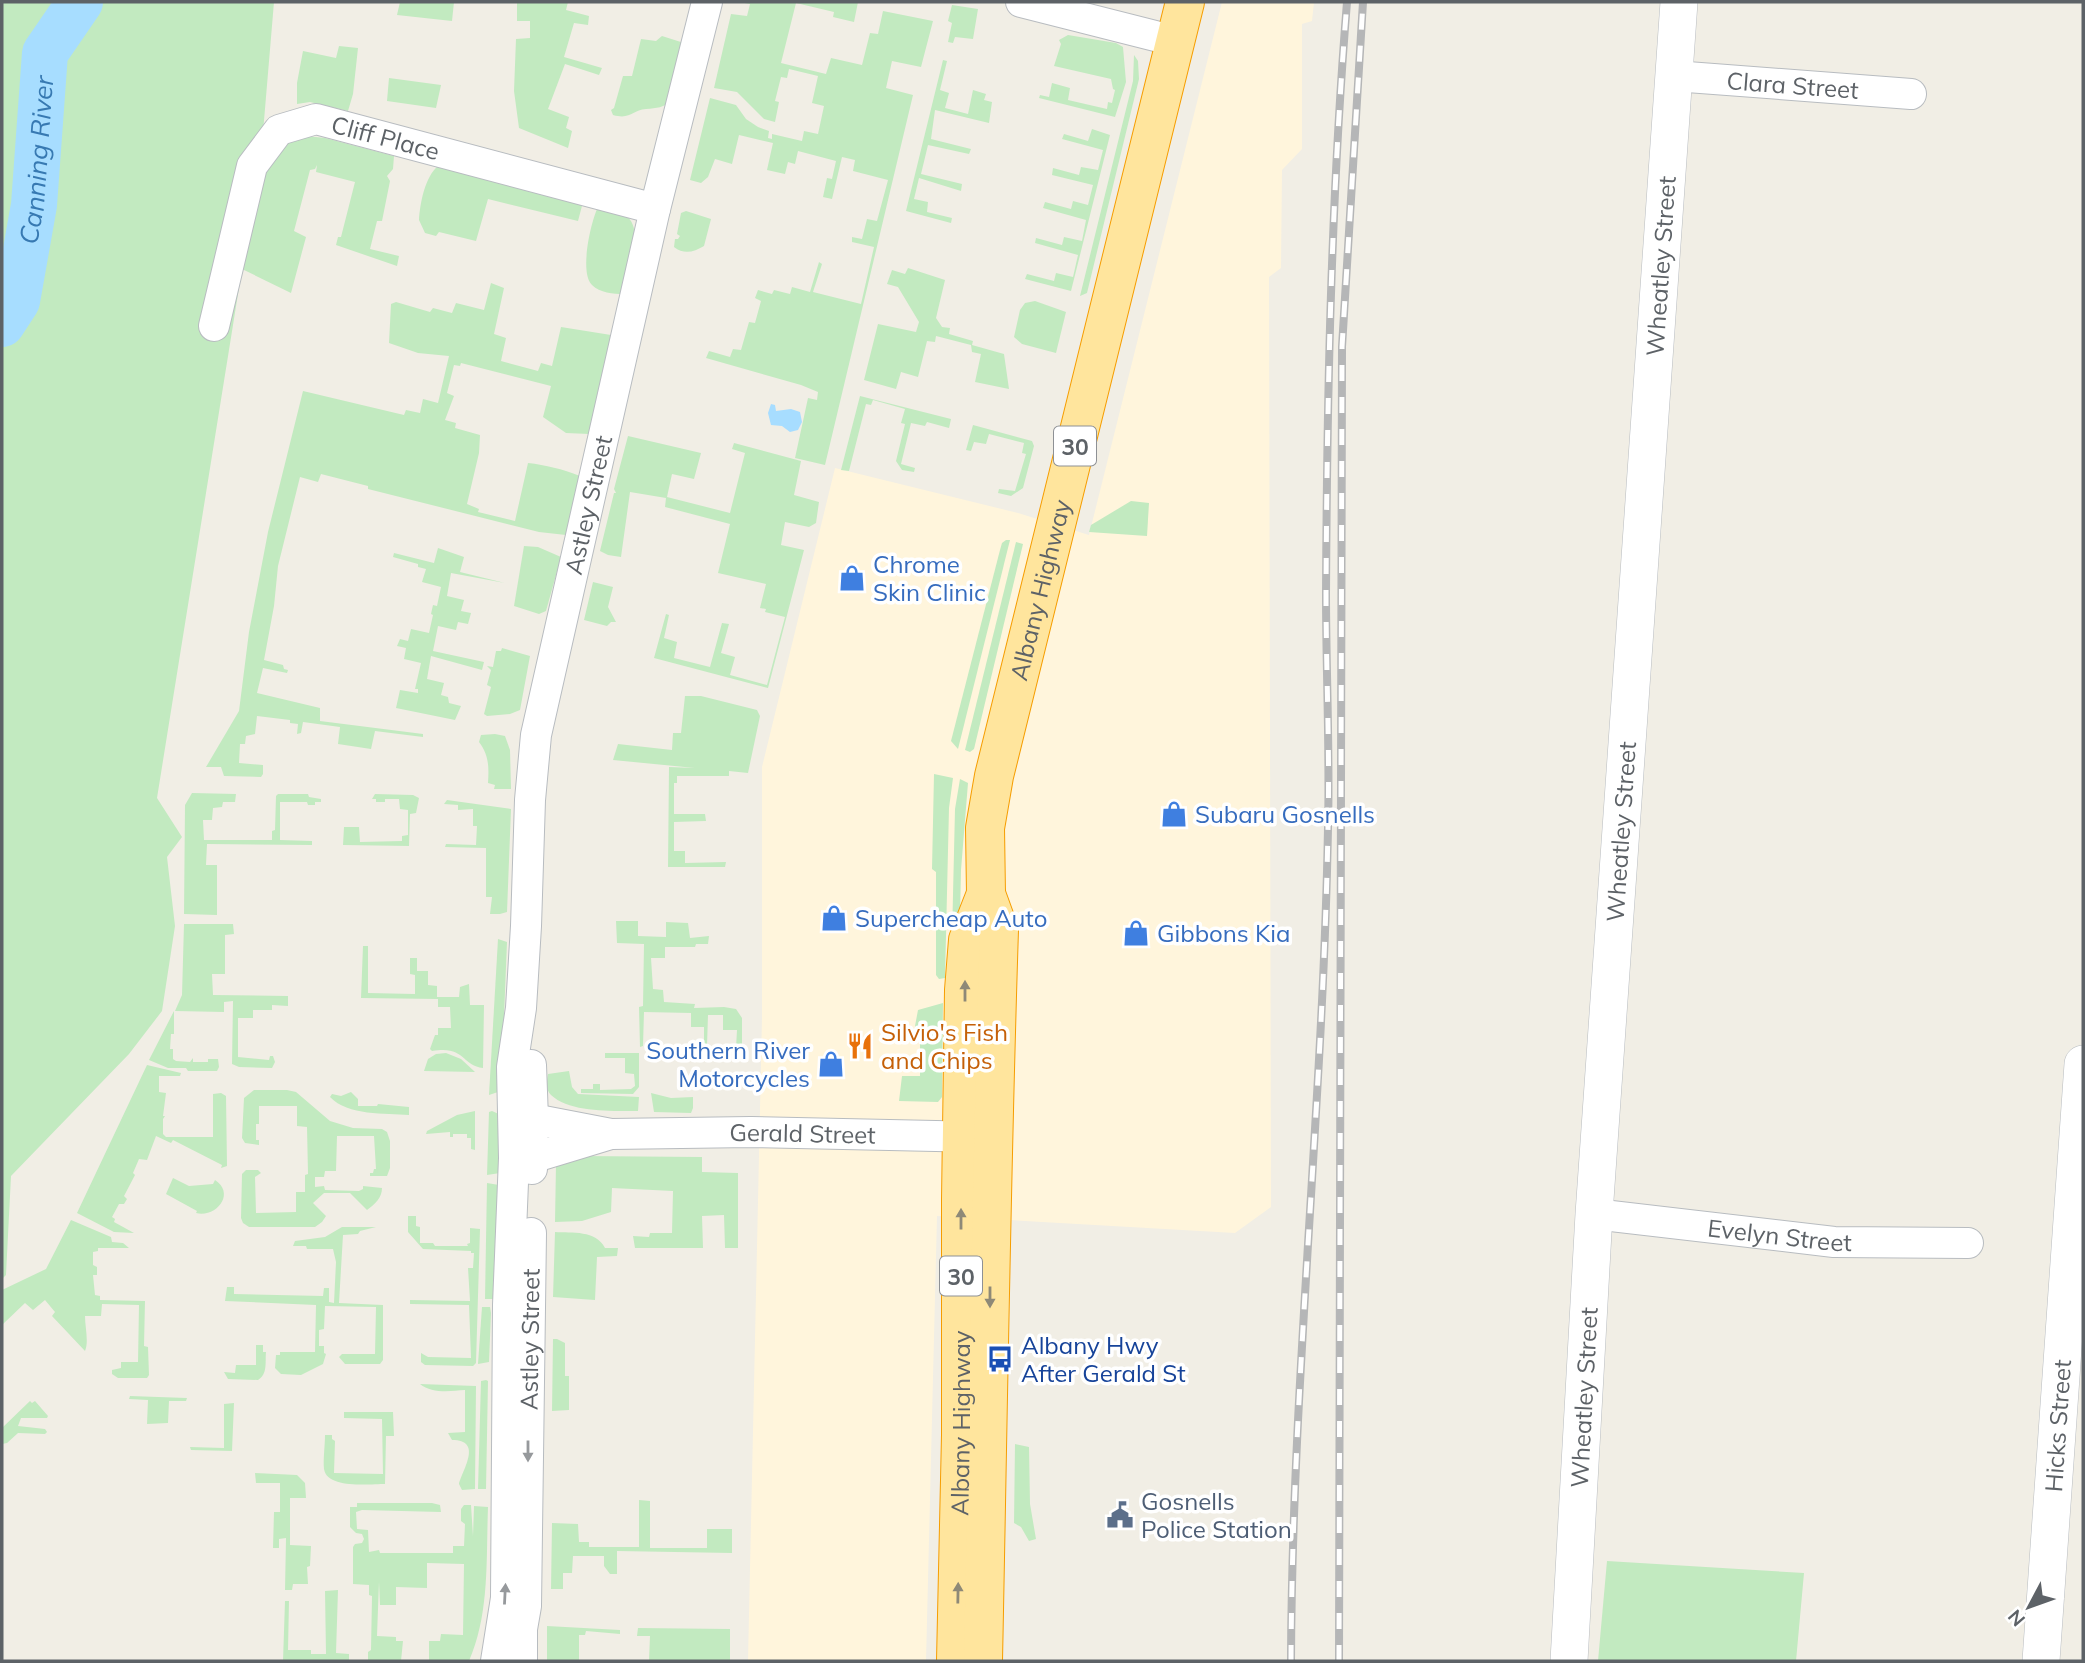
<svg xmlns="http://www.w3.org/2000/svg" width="2085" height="1663" viewBox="0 0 2085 1663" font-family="Mulish,sans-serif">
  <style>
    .commercial { fill: #fff5dc }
    .green { fill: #c2eac0 }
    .water { fill: #a7ddff }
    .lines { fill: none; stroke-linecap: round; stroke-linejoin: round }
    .river { stroke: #a7ddff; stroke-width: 46 }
    .minor-casing { stroke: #b8bcc0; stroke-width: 32 }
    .tertiary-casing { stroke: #b8bcc0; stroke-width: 38 }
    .trunk-casing { stroke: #f69d00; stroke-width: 40 }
    .minor { stroke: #fff; stroke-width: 30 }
    .tertiary { stroke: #fff; stroke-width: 37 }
    .trunk { stroke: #ffe59d; stroke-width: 38 }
    .rail-casing { stroke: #b5b6b7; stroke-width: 8 }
    .rail { stroke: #fff; stroke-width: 5; stroke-dasharray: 16; stroke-linecap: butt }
    .oneway { fill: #8e8977 }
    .oneway2 { fill: #96999c }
    .labels { text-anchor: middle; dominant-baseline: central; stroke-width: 7; stroke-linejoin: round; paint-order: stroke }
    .shield { fill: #fff; stroke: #8e9195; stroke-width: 2 }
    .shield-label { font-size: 23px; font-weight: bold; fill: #5d6267 }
    .street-label { font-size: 24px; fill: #5d6267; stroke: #fff }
    .shop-label { font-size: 24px; fill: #366cbe; stroke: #fff; text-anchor: start }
    .food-label { font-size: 24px; fill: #c56008; stroke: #fff; text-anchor: start }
    .transit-label { font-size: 24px; fill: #164399; stroke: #fff; text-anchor: start }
    .service-label { font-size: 24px; fill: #4e5e75; stroke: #fff; text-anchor: start }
    .water-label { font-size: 26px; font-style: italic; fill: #3779b2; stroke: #fff }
  </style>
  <rect width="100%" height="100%" fill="#f1eee5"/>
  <!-- commercial -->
  <polygon class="commercial" points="1222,2 1314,2 1312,21 1302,24 1302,149 1282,170 1281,268 1269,277 1271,1207 1235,1233 937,1216 926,1661 748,1661 762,1017 762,767 835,468 1018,513 1089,535"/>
  <!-- green -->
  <g class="green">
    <polygon points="2,2 274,2 260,168 265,159 297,135 325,138 394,156 393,169 387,176 390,181 382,221 377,221 370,249 399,256 397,266 336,245 338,237 341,237 355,182 316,172 317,165 315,169 310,170 294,231 306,237 291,293 242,269 157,798 182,837 167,857 175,926 162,1011 129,1054 11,1176 6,1275 2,1279"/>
    <polygon points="400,2 454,2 452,21 397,15"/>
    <polygon points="517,2 568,2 566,10 589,16 588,25 574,23 564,57 602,68 599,75 565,64 548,109 569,117 566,128 572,131 568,148 519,128 514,91 516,39 530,38 530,21 517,21"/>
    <polygon points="739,2 858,2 854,22 833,17 834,12 796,3 781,63 826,74 831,58 862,65 870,33 878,34 883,11 933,21 921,67 892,61 886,88 913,95 825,465 795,458 808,398 817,400 818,392 801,385 706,358 709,351 730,357 733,349 741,350 749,322 755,323 761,301 755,298 758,290 772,294 774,290 790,294 792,287 810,292 819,262 822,264 813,292 861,304 874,247 852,242 852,237 862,239 867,219 877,221 888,180 853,171 855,160 842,157 832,199 823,197 827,178 832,179 836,161 798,151 795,164 788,162 785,174 767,170 773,143 739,135 732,164 715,159 708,177 701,183 690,180 710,98 736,105 746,119 758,127 769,131 768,138 772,139 772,134 802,141 804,131 818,134 824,106 812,103 818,76 789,69 787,78 781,77 775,101 779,102 775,122 764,119 737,92 714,88 731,14 747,16 750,4"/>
    <polygon points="952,5 978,9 973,39 955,37 953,43 948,42 952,23 948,21"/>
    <polygon points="1068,35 1116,43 1123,47 1126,82 1115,117 1039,98 1040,95 1049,97 1052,83 1070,88 1068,100 1107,109 1108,102 1112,103 1115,90 1113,89 1111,79 1054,66 1061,44 1059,40"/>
    <path d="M 662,36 L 684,43 L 673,100 C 663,108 657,108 646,109 C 632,110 631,120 613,115 L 611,110 L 614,108 L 623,76 L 632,76 L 641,39 L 656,41 Z"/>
    <polygon points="339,46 358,48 353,94 348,111 310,102 297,104 297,83 303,51 336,58"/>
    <polygon points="1134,55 1138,61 1139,79 1087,293 1080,296 1133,81"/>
    <polygon points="943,60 947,61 940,90 949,93 945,108 968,114 973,90 986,94 984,100 992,102 989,123 935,110 931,139 971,149 969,154 928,145 921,174 962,184 961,191 919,178 914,199 928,202 927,212 952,218 951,223 906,211"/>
    <polygon points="389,78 441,85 436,108 387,101"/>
    <polygon points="1092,129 1110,135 1071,291 1025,279 1027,274 1054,281 1056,273 1073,277 1078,255 1035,243 1036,238 1062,245 1064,237 1082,241 1086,220 1043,208 1045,202 1071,209 1073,201 1088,205 1093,185 1052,175 1053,168 1079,175 1081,167 1098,170 1103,150 1062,139 1064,134 1088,141"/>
    <path d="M 438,166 L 583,202 L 578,221 L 488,199 L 476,241 L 439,232 L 436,236 L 425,233 L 419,220 C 420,203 425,177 438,166 Z"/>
    <path d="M 598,207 C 606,209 618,210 625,215 C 646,228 628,274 624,294 C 613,294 600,293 592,285 C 579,273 591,221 598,207 Z"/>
    <path d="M 686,211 L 711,219 L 704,246 C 694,252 684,255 674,247 L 675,239 L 678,239 L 680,236 L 677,234 L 681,213 Z"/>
    <polygon points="908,268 945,280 936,318 942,327 950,328 949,334 973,341 972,345 1004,354 1009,389 975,382 981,354 972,352 971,345 936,336 935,342 927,341 918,377 901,372 896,389 864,380 878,324 916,332 919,322 898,287 887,284 892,270 905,274"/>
    <path d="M 491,283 L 504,288 L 494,334 L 506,338 L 501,361 L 538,371 L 541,363 L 552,366 L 561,327 L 611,335 L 589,434 L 566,433 L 543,417 L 551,386 L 461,363 L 460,366 L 454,365 L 447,393 L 454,396 L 445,420 L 456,423 L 455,428 L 480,435 L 479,453 L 467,504 L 479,509 L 478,512 L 515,521 L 528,463 C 546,465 562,469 580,476 L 566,535 L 539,532 L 368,489 L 368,486 L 321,474 L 318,482 L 300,477 L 278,566 L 274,606 L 264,660 L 283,665 L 284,669 L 288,670 L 287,673 L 263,668 L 257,693 L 320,708 L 320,721 L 423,734 L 423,737 L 375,731 L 371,749 L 338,744 L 340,727 L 303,722 L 301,733 L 297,734 L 298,724 L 290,723 L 290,720 L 257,716 L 255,734 L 246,736 L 245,744 L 240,744 L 239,763 L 263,765 L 263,774 L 261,777 L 224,776 L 221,767 L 206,767 L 239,711 L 249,632 L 268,532 L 303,391 L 404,415 L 406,410 L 420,413 L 423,399 L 438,403 L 449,356 L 418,353 L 389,343 L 391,304 L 396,302 L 430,312 L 433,308 L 452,313 L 456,303 L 484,310 Z"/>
    <polygon points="1035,301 1066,312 1056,353 1022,344 1014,337 1020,310 1025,303"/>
    <polygon points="860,396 951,419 949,428 927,422 925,426 911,423 901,464 915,468 914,472 902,470 896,461 905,424 901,423 905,409 873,400 871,405 866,404 849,471 841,470"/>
    <polygon points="973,425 1032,441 1034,446 1023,488 1011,496 998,493 999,489 1015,491 1026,454 1022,453 1024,443 989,434 986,444 974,442 971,451 966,450"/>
    <polygon points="628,436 701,453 694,479 672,474 667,497 730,513 745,453 732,449 734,443 801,461 794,495 819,502 816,523 809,527 785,522 781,545 804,550 768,688 654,658 666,614 669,615 664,638 677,642 674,658 710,667 722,623 729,624 721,653 735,657 730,675 767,685 785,617 765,612 766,609 760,608 766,584 718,573 730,524 665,507 666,498 630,492 621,557 608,555 600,551 614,493 616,493 614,489"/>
    <polygon points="1131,501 1149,503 1147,536 1089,532 1091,525"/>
    <polygon points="1006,540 1010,540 958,749 951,741 1000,550 1002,543"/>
    <polygon points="1016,542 1023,544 974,749 970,752 965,750"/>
    <polygon points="524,546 538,547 561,557 546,611 539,614 514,606"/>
    <polygon points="438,548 464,557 460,572 505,583 451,573 447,596 464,600 461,611 471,613 468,624 458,622 456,630 438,626 433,651 484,662 482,670 431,656 427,679 444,683 441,695 448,697 449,703 461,706 455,720 396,708 400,690 418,693 418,689 415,689 421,663 404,659 406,648 397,646 400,639 408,641 411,629 429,633 433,615 431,614 433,605 437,606 441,587 422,582 426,569 418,567 418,564 393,557 394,553 434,563"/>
    <polygon points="593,582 613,587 608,607 616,622 611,622 607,626 584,620"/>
    <polygon points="502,648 530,656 520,710 510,714 487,716 484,714 491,687 487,685 491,670 487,666 493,667 496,651 501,651"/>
    <polygon points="685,696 701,696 757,710 760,716 748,773 729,771 729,776 677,776 677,783 674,783 674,814 705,814 706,821 674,822 674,851 685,851 685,863 726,862 725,867 668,867 669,767 695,768 613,760 618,744 672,750 673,733 681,733"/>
    <path d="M 495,734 L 505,736 L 510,750 L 511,789 L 494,789 L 495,785 L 488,783 C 489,767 489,755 479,742 L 481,735 Z"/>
    <polygon points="934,774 953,778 949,808 945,978 939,979 936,975 936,872 932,869"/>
    <polygon points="960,779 968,783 961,870 960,917 951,980 955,809"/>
    <polygon points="192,793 236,794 235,802 223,802 222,807 213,808 212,820 203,820 204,840 272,840 272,831 275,830 276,796 278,794 308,794 309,797 321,799 321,802 315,802 315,805 308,805 307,802 280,802 280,840 312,841 312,845 207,844 206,865 217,865 217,915 184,914 185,805"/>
    <polygon points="375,794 413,795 419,798 416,813 410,814 409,846 343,845 344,827 359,827 360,842 402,841 402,836 408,835 408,810 400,809 399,799 385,799 385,802 376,802 376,799 372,799"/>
    <polygon points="447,800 511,809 507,912 500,914 490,914 492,897 486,897 486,848 445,847 446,844 476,845 477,826 473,826 473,809 458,810 458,805 444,804"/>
    <polygon points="616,921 638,921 638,936 666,937 666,922 688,923 690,938 709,936 708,944 696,944 695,947 665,947 665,958 651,958 653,989 663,990 664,1002 695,1004 694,1008 724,1007 736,1009 742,1018 742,1049 736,1048 737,1030 723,1030 723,1015 708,1015 707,1046 704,1046 704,1027 691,1027 691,1013 644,1012 643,1046 640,1047 639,1007 643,1006 644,944 617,943"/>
    <polygon points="184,924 233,924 234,934 225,935 225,974 212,974 213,995 288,996 288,1006 272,1005 272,1010 253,1010 253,1018 238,1018 238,1057 269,1060 270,1056 273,1056 275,1062 272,1068 239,1067 232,1064 233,1001 224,1002 224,1012 175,1011 182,995"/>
    <polygon points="498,939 507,942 501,1091 489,1095"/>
    <path d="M 363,946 L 368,946 L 368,993 L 415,994 L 415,975 L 410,974 L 410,958 L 417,958 L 417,971 L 428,971 L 428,985 L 437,986 L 437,997 L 459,997 L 460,987 L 469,984 L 470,1005 L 484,1005 L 483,1068 C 461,1065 465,1045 432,1051 L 430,1049 L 435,1035 L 438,1035 L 438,1028 L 451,1028 L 450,1007 L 438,1007 L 438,999 L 361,998 Z"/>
    <polygon points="943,1003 942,1097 938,1102 899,1101 902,1076 920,1076 920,1035 915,1026 918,1010"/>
    <polygon points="174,1011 174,1034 171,1034 170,1049 173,1049 173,1059 176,1061 190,1062 193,1058 193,1062 208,1062 208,1059 218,1059 219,1067 217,1071 188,1071 186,1068 168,1068 149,1060"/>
    <polygon points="446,1053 461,1059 475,1072 424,1071 428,1059 436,1054"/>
    <polygon points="605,1053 639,1053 639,1087 633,1094 581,1093 581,1089 593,1089 593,1084 600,1084 600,1090 631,1089 635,1086 634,1074 625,1073 625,1058 605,1058"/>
    <polygon points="147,1065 181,1073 180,1076 159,1076 159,1092 166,1093 163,1116 165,1116 163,1119 163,1134 166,1137 213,1137 213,1094 221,1093 226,1096 227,1166 221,1168 222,1165 173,1140 171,1143 156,1136 147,1160 139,1159 133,1173 135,1175 124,1196 127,1199 124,1204 119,1204 112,1217 115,1219 114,1222 134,1233 114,1232 77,1213"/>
    <path d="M 569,1071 L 572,1087 L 578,1094 L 639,1097 L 638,1111 C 614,1111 570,1113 551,1095 C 545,1089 547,1081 548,1074 Z"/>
    <path d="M 254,1090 L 287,1090 L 296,1092 L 330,1121 L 353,1128 L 382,1129 L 387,1132 L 390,1141 L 390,1168 L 387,1176 L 370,1176 L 370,1173 L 373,1173 L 374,1169 L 376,1169 L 374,1136 L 337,1136 L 336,1171 L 325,1171 L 324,1177 L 315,1177 L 315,1187 L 324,1186 L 325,1190 L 359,1191 L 363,1189 L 363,1186 L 382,1188 C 382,1198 375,1204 367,1210 L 350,1193 L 324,1193 L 313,1203 L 326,1216 L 322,1222 L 315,1227 L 249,1227 L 243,1223 L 241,1218 L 242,1174 L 246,1170 L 258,1170 L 261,1173 L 255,1177 L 256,1213 L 296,1212 L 296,1192 L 305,1192 L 305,1175 L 308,1174 L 307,1127 L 297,1126 L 297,1106 L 259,1106 L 259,1124 L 256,1124 L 256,1140 L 259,1140 L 259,1145 L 245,1143 L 242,1138 L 244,1098 Z"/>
    <path d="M 351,1092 L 358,1099 L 358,1106 L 377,1106 L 378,1104 L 409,1107 L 409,1115 C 385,1113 348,1116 330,1097 L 332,1094 L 341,1096 Z"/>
    <polygon points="651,1093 671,1098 693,1097 693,1108 691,1113 654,1112"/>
    <polygon points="475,1111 475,1150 471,1149 471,1138 467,1138 467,1134 453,1134 453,1137 450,1137 450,1132 426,1134 427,1131 457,1115"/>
    <polygon points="492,1111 501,1115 500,1173 487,1175 489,1112"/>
    <polygon points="580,1156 702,1157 702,1172 738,1173 738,1248 725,1248 724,1215 702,1216 703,1248 635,1248 633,1236 649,1237 650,1233 672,1233 673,1191 612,1188 611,1212 582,1221 555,1222 556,1164"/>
    <path d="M 173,1178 L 189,1186 L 213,1184 L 215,1180 C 236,1194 216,1218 196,1213 L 197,1211 L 166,1194 Z"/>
    <polygon points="487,1183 499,1185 498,1299 485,1299"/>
    <polygon points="408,1216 416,1216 416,1226 420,1227 420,1243 433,1243 435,1246 468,1246 467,1244 470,1243 470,1228 480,1229 476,1363 473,1366 425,1365 421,1362 421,1353 428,1357 471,1358 469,1305 410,1304 410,1300 470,1301 468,1268 473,1268 474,1253 471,1253 471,1251 423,1249 408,1232"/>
    <path d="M 71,1220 L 111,1237 L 112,1242 L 123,1243 L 129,1248 L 98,1248 L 98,1251 L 93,1252 L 93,1265 L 97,1267 L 97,1275 L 93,1275 L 95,1295 L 100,1296 L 100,1300 L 145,1301 L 144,1346 L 148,1347 L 149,1375 L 147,1378 L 118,1378 L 112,1374 L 112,1370 L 121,1368 L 121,1362 L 138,1362 L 139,1305 L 102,1304 L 101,1316 L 85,1316 C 85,1327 89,1342 85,1351 L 52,1316 L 55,1312 L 45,1300 L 33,1310 L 25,1303 L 2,1325 L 2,1290 L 46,1269 Z"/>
    <polygon points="342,1227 376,1227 360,1231 358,1234 343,1235 339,1303 383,1305 383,1360 380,1364 345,1364 339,1357 342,1354 375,1354 376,1307 325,1306 324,1329 319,1330 319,1346 324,1346 324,1353 326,1354 323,1364 301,1375 281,1374 275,1368 276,1355 280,1355 280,1352 315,1352 316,1305 225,1301 227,1287 234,1287 234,1294 323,1296 324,1288 329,1288 329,1302 334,1303 336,1262 333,1249 307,1249 306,1246 293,1246 295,1241 325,1237"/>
    <path d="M 555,1232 C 572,1233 596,1230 605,1248 L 618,1248 L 617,1256 L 597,1257 L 595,1300 L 553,1297 Z"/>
    <polygon points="482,1307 490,1307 491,1313 489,1362 478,1364"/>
    <polygon points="553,1339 557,1339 565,1343 565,1376 569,1376 569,1410 552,1411"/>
    <path d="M 256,1345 L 263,1345 L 263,1352 L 266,1352 C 265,1362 268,1374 258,1380 L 228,1379 L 224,1372 L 235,1373 L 236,1365 L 256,1365 Z"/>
    <polygon points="486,1380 488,1381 486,1489 478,1489 481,1381"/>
    <path d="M 420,1384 L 476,1386 L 475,1489 L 462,1490 L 459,1484 C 463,1469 483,1440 452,1440 L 448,1433 L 465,1432 L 465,1390 C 451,1391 432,1394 420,1384 Z"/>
    <polygon points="130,1396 187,1398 186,1401 169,1401 168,1423 147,1424 148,1400 129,1399"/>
    <polygon points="30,1401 32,1403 35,1401 48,1416 47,1418 21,1418 18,1426 45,1429 47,1432 45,1434 18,1433 7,1443 2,1444 2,1428"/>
    <polygon points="234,1403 232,1451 191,1450 190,1447 224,1448 224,1404"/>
    <path d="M 344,1412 L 393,1412 L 394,1436 L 386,1436 L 385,1484 C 369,1484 327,1489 324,1469 C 323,1459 325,1446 325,1435 L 332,1435 L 332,1439 L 335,1441 L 334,1473 L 383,1474 L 382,1419 L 344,1418 Z"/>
    <polygon points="1015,1444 1029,1447 1030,1504 1036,1539 1029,1541 1021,1527 1014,1523"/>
    <polygon points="255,1473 297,1475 305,1483 306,1498 290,1498 290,1545 311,1546 310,1566 307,1567 308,1584 293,1584 292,1590 285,1590 286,1538 279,1539 279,1548 273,1548 274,1512 280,1512 280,1483 256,1483"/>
    <polygon points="639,1500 650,1501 650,1548 707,1548 707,1529 732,1529 732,1553 617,1551 617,1574 610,1574 604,1566 604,1556 573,1556 572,1573 563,1573 563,1589 551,1589 552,1523 578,1524 579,1542 589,1542 589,1547 639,1547"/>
    <path d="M 357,1503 L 432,1503 L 440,1505 L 441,1512 L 362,1510 L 356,1512 L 357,1529 L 368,1530 L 369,1552 L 379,1550 L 380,1553 L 453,1553 L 453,1546 L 464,1546 L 465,1524 L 461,1521 L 461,1509 L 464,1505 L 471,1505 L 473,1536 L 474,1506 L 488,1507 C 486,1559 490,1613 469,1661 L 429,1661 L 429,1641 L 440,1641 L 441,1634 L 463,1635 L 464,1564 L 427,1563 L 427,1588 L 396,1587 L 396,1605 L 380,1605 L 379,1582 L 377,1636 L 396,1637 L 396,1641 L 403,1641 L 401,1661 L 368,1661 L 368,1652 L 371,1650 L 372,1596 L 369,1595 L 369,1585 L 353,1584 L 353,1547 L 355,1544 L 362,1543 L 364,1539 L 362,1534 L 356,1533 L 350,1527 L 350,1507 L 357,1507 Z"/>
    <polygon points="1607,1561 1804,1573 1796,1661 1598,1661"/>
    <polygon points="338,1590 336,1653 349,1654 349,1661 365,1661 283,1661 285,1601 289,1601 288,1650 311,1650 311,1654 326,1654 325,1591"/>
    <polygon points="547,1626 620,1630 620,1634 586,1631 585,1635 579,1635 579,1661 547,1661"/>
    <polygon points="638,1628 730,1629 730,1661 649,1661 650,1636 637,1636"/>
  </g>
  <!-- water -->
  <polygon class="water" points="771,404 775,405 776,411 791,409 800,412 802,422 798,430 790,432 782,426 771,425 768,413"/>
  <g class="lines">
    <!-- river -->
    <path class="river" id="s1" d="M 2,324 L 17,301 L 34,205 L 45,53 L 80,2"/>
    <!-- minor casing -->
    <g class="minor-casing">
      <g id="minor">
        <polyline points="1021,2 1175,41"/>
        <path id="s2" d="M 1674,76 L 1911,94"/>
        <path id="s3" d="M 214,326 L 252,166 L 279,130 L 316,119 L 655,209"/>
        <polyline points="531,1065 533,1119 532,1169"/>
        <path id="s4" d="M 515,1119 L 533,1119 L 611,1134 L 751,1132 L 982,1137"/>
        <polyline points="514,1158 532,1158 611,1134"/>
        <path id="s5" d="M 1594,1214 L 1834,1242 L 1968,1243"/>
        <path id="s6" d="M 496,1661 L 506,1598 L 508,1305 L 514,1158 L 512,1067 L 521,1008 L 526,926 L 530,800 L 536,735 L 655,209 L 707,2"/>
        <path id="s7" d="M 522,1661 L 522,1629 L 526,1606 L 531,1233"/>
      </g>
    </g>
    <!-- tertiary casing -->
    <g class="tertiary-casing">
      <g id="tertiary">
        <path id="s8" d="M 1569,1661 L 1594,1214 L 1679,2"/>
        <path id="s9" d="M 2041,1661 L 2083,1064"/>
      </g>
    </g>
    <!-- trunk casing -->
    <g class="trunk-casing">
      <g id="trunk">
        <path id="s10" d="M 956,1661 L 961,1435 L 961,1199 L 964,990 L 968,940 L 986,894"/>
        <path id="s11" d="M 983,1661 C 988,1417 991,1174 999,930 L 986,894 L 985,828 L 994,776 L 1185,2"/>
      </g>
    </g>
    <!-- minor -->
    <use href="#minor" class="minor"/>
    <!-- tertiary -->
    <use href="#tertiary" class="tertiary"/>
    <!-- trunk -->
    <use href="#trunk" class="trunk"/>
    <!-- rail casing -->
    <g class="rail-casing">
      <g id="rail">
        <path d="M 1291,1661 C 1292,1383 1323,1106 1328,828 C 1330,750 1326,672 1326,594 C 1327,396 1331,199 1347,2"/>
        <polyline points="1339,1661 1342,347 1363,2"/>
      </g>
    </g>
    <!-- rail -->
    <use href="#rail" class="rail"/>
  </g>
  <!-- one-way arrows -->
  <defs><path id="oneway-solid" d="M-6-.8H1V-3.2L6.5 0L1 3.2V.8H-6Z" transform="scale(1.75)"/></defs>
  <g class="oneway">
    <use href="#oneway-solid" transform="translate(965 991) rotate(-90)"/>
    <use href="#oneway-solid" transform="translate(961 1219) rotate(-90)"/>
    <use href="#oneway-solid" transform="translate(990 1297) rotate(90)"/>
    <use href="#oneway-solid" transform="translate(958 1593) rotate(-89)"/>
  </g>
  <g class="oneway2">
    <use href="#oneway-solid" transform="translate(528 1451) rotate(90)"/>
    <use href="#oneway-solid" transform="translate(505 1594) rotate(-87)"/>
  </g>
  <!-- icons -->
  <defs>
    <g id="shop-bare" transform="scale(2.1)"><path d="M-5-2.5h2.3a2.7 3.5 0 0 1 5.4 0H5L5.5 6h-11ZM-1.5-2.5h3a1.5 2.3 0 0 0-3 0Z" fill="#3f7fe0" stroke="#fff" stroke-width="2.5" paint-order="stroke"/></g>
    <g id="restaurant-bare" transform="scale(2.1)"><path d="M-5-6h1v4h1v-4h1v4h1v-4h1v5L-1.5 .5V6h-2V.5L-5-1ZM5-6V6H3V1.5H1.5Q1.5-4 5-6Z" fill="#e8710a" stroke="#fff" stroke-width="2.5" paint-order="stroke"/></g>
    <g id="bus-bare" transform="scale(2.1)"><path d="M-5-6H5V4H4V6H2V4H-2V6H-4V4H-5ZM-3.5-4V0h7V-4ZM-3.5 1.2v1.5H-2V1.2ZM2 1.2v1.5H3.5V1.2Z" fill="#1a4fb4" stroke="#fff" stroke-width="2.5" paint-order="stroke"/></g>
    <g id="civic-bare" transform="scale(2.1)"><path d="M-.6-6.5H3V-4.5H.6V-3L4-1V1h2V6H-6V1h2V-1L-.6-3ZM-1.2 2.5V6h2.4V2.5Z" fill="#5c6f8a" stroke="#fff" stroke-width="2.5" paint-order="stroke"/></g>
  </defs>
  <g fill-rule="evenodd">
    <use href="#shop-bare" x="852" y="578"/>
    <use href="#shop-bare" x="1174" y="814"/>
    <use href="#shop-bare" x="834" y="918"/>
    <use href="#shop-bare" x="1136" y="933"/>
    <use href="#restaurant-bare" x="860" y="1046"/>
    <use href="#shop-bare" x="831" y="1064"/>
    <use href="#bus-bare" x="1000" y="1359"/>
    <use href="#civic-bare" x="1120" y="1515"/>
  </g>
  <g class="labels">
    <!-- shield labels -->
    <g class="shield">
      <rect x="1054" y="426.5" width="42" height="39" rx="5"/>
      <rect x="940" y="1256.5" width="42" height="39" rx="5"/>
    </g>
    <g class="shield-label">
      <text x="1075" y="446">30</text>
      <text x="961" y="1276">30</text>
    </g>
    <!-- street labels -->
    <g class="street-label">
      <text stroke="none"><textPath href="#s2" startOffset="119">Clara Street</textPath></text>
      <text stroke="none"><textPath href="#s3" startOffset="320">Cliff Place</textPath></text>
      <text stroke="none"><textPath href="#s8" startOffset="1398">Wheatley Street</textPath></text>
      <text stroke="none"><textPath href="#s6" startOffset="1164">Astley Street</textPath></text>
      <text stroke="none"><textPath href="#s11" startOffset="1080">Albany Highway</textPath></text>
      <text stroke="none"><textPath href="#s8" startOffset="831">Wheatley Street</textPath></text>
      <text stroke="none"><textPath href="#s4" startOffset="289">Gerald Street</textPath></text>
      <text stroke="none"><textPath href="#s5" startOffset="187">Evelyn Street</textPath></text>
      <text stroke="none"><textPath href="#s7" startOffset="322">Astley Street</textPath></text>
      <text stroke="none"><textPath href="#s8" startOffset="264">Wheatley Street</textPath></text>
      <text stroke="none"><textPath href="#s10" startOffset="238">Albany Highway</textPath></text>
      <text stroke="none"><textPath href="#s9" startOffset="236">Hicks Street</textPath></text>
    </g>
    <!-- shop labels -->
    <g class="shop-label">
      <text x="873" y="564">Chrome<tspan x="873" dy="28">Skin Clinic</tspan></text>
      <text x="1195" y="814">Subaru Gosnells</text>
      <text x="855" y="918">Supercheap Auto</text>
      <text x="1157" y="933">Gibbons Kia</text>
      <text x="810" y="1050" text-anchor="end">Southern River<tspan x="810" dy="28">Motorcycles</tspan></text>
    </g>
    <!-- food labels -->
    <g class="food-label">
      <text x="881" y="1032">Silvio's Fish<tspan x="881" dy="28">and Chips</tspan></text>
    </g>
    <!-- transit labels -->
    <g class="transit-label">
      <text x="1021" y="1345">Albany Hwy<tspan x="1021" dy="28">After Gerald St</tspan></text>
    </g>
    <!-- service labels -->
    <g class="service-label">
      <text x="1141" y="1501">Gosnells<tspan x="1141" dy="28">Police Station</tspan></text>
    </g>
    <!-- water labels -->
    <g class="water-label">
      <text stroke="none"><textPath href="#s1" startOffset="170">Canning River</textPath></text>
    </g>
  </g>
  <!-- border -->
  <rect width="2085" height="1663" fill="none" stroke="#5d6267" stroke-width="7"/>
  <!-- north arrow -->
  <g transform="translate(2029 1607) rotate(229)" stroke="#ffffff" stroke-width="5" paint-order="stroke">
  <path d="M0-5L12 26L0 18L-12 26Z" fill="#5d6267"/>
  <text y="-10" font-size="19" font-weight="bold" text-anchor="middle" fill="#5d6267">N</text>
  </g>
</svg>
